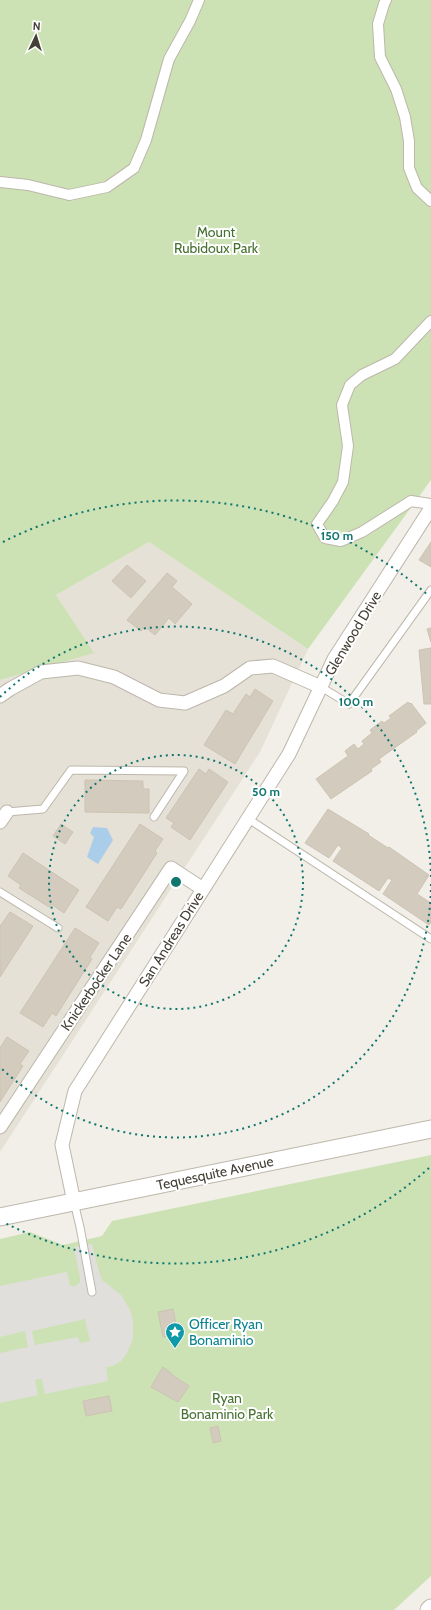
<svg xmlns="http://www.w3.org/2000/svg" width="431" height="1610" viewBox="0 0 431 1610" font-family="Cabin,sans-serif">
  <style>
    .residential { fill: #e5e1d6 }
    .green { fill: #cce2b4 }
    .parking { fill: #e1dfdc; fill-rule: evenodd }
    .water { fill: #aacde9 }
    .building { fill: #d2cbbe; stroke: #cdc3b2 }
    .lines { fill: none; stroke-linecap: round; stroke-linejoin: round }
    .service-casing { stroke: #bdb7ab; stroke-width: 9 }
    .pedestrian-casing { stroke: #bdb7ab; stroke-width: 12 }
    .minor-casing { stroke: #bdb7ab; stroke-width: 15 }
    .tertiary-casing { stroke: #bdb7ab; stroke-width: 19 }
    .service { stroke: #fff; stroke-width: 7 }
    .pedestrian { stroke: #fff; stroke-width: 10 }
    .minor { stroke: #fff; stroke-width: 13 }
    .tertiary { stroke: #fff; stroke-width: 17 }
    .ring { fill: none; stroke: #0f766e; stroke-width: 2; stroke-dasharray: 2 4 }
    .labels { text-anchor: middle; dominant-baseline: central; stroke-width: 4; stroke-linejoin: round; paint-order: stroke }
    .park-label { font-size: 14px; fill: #467130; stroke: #fff }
    .street-label { font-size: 14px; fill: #454037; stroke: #fff }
    .culture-label { font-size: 14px; fill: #0d838f; stroke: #fff; text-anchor: start }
    .centre { fill: #0f766e; stroke: #fff; stroke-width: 2 }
    .ring-label { font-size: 12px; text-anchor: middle; font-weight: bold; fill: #0f766e; stroke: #fff; stroke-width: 4; stroke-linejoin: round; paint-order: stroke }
  </style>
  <rect width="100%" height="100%" fill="#f2efe8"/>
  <!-- residential -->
  <polygon class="residential" points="149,542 308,649 260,752 0,1152 0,680 93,653 56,595"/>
  <!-- green -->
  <g class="green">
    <polygon points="0,0 431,0 431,480 308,649 149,542 56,595 94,653 0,680"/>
    <polygon points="431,1155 431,1576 394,1610 0,1610 0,1239 30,1232 63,1245 102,1236 112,1221"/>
  </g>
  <!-- parking -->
  <path class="parking" d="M 92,1244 L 99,1272 L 102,1280 L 121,1295 L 130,1310 L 133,1321 L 133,1339 L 127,1353 L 121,1361 L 113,1366 L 106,1367 L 108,1381 L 45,1394 L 42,1379 L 38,1379 L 35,1380 L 38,1395 L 0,1403 L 0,1353 L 28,1347 L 25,1331 L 0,1337 L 0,1286 L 67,1272 L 70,1286 L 76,1286 L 80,1282 L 80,1278 L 74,1247 ZM 85,1319 L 90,1341 L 80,1343 L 78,1337 L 35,1345 L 32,1331 Z"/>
  <!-- water -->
  <polygon class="water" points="93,827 107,828 113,840 98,864 87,857 94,837 90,833"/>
  <!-- building -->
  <g class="building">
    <polygon points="431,542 431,567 419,560"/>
    <polygon points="127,565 146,581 131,598 112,581"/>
    <polygon points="167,573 177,581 172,587 192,604 175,624 169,618 155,635 145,627 141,631 127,620"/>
    <polygon points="431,628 431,642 427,629"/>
    <polygon points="431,648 431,704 424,704 419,650"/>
    <polygon points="255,689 273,701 235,764 204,745 226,710 233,714 246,694 250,697"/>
    <polygon points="408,702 410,704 411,703 426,723 416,731 417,732 379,759 381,762 371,769 372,771 331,799 316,779 348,756 345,751 354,744 358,749 364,744 362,741 372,733 370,730 382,721 384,723 391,718 389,716"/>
    <polygon points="199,769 206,774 209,769 228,782 190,840 171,827 174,823 166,818"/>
    <polygon points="85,780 143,781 143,789 149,789 149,813 85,812"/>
    <polygon points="328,809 369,834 368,835 388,848 389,847 429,875 417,894 431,903 431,922 429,925 383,894 392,880 388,878 379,891 333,861 342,848 338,845 329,858 305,843"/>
    <polygon points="61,824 73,832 65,844 53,836"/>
    <polygon points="140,824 163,839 155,851 157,853 121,909 117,907 108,921 86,907"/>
    <polygon points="23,853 79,890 64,913 51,904 49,907 19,888 21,885 8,876"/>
    <polygon points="10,912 33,926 0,977 0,925 1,925"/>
    <polygon points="75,928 99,943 90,957 92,959 56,1016 52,1013 43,1027 20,1013"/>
    <polygon points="7,1037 29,1051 20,1064 23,1066 0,1102 0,1048"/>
    <polygon points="173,1309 178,1334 163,1337 158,1312"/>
    <polygon points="163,1367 171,1373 171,1374 189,1386 178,1402 151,1387"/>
    <polygon points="109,1396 112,1411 86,1416 83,1401"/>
    <polygon points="218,1426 221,1441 213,1443 210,1428"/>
  </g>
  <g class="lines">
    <!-- service casing -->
    <g class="service-casing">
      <g id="service">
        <polyline points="321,687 349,704 431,590"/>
        <polyline points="7,812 43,809 71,770 184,771 154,817"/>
        <polyline points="247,818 431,939"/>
        <polyline points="0,892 58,928"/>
        <polyline points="74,1202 80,1227 92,1292"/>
      </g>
    </g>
    <!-- pedestrian casing -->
    <g class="pedestrian-casing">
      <g id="pedestrian">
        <polyline points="386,0 384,4 378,24 380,57 396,89 405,117 409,141 409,168 417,188 431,201"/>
        <polyline points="0,182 28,185 69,195 107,187 134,168 146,140 169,59 190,21 199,0"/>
        <polyline points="431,321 395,359 362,375 350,385 342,405 348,446 343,482 333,501 317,524 325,538 341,541 362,532 411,501 431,504"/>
      </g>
    </g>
    <!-- minor casing -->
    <g class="minor-casing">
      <g id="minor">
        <polyline points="0,696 10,689 41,672 78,668 114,677 159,700 185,703 224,686 250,668 273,666 321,687"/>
        <polyline points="0,822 7,812"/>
        <polyline points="0,1127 171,868 203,889"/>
        <polyline points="74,1202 62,1145 75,1091 289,754 334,659 431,508"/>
      </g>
    </g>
    <!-- tertiary casing -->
    <g class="tertiary-casing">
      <g id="tertiary">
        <polyline points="0,1217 431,1129"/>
        <polyline points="429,1610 431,1608"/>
      </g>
    </g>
    <!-- service -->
    <use href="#service" class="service"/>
    <!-- pedestrian -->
    <use href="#pedestrian" class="pedestrian"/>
    <!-- minor -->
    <use href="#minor" class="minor"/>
    <!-- tertiary -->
    <use href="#tertiary" class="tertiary"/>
  </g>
  <!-- distance rings -->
  <g class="ring">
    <circle cx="176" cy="882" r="127"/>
    <path d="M431 884A255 255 0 0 1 0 1067M0 697A255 255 0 0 1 431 880"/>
    <path d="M429 1168A382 382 0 0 1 3 1222M3 542A382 382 0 0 1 429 596"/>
  </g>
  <!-- icons -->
  <defs>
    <g id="sight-pin" transform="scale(1)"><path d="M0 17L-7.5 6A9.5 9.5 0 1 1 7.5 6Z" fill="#0f9aa8" stroke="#fff"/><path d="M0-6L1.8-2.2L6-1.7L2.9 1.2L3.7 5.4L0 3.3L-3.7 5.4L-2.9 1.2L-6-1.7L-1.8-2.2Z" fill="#fff"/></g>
  </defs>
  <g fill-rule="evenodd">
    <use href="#sight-pin" x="175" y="1332"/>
  </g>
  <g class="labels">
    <!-- park labels -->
    <g class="park-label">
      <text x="216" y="232">Mount<tspan x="216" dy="16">Rubidoux Park</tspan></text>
      <text x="227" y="1398">Ryan<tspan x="227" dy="16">Bonaminio Park</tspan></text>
    </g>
    <!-- street labels -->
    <g class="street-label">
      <text transform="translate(353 633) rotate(-59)">Glenwood Drive</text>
      <text transform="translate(171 939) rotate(-58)">San Andreas Drive</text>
      <text transform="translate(96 982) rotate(-56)">Knickerbocker Lane</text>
      <text transform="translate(215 1173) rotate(-12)">Tequesquite Avenue</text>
    </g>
    <!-- culture labels -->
    <g class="culture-label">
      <text x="189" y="1324">Officer Ryan<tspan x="189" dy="16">Bonaminio</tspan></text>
    </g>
  </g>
  <circle cx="176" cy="882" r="6" class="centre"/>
  <g class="ring-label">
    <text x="337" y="540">150 m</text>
    <text x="356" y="706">100 m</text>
    <text x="266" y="796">50 m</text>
  </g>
  <!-- north arrow -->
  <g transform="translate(36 36) rotate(4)" stroke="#ffffff" stroke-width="3" paint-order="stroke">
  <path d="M0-3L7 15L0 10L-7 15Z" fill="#454037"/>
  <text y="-6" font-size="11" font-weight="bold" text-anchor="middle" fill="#454037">N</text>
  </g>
</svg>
